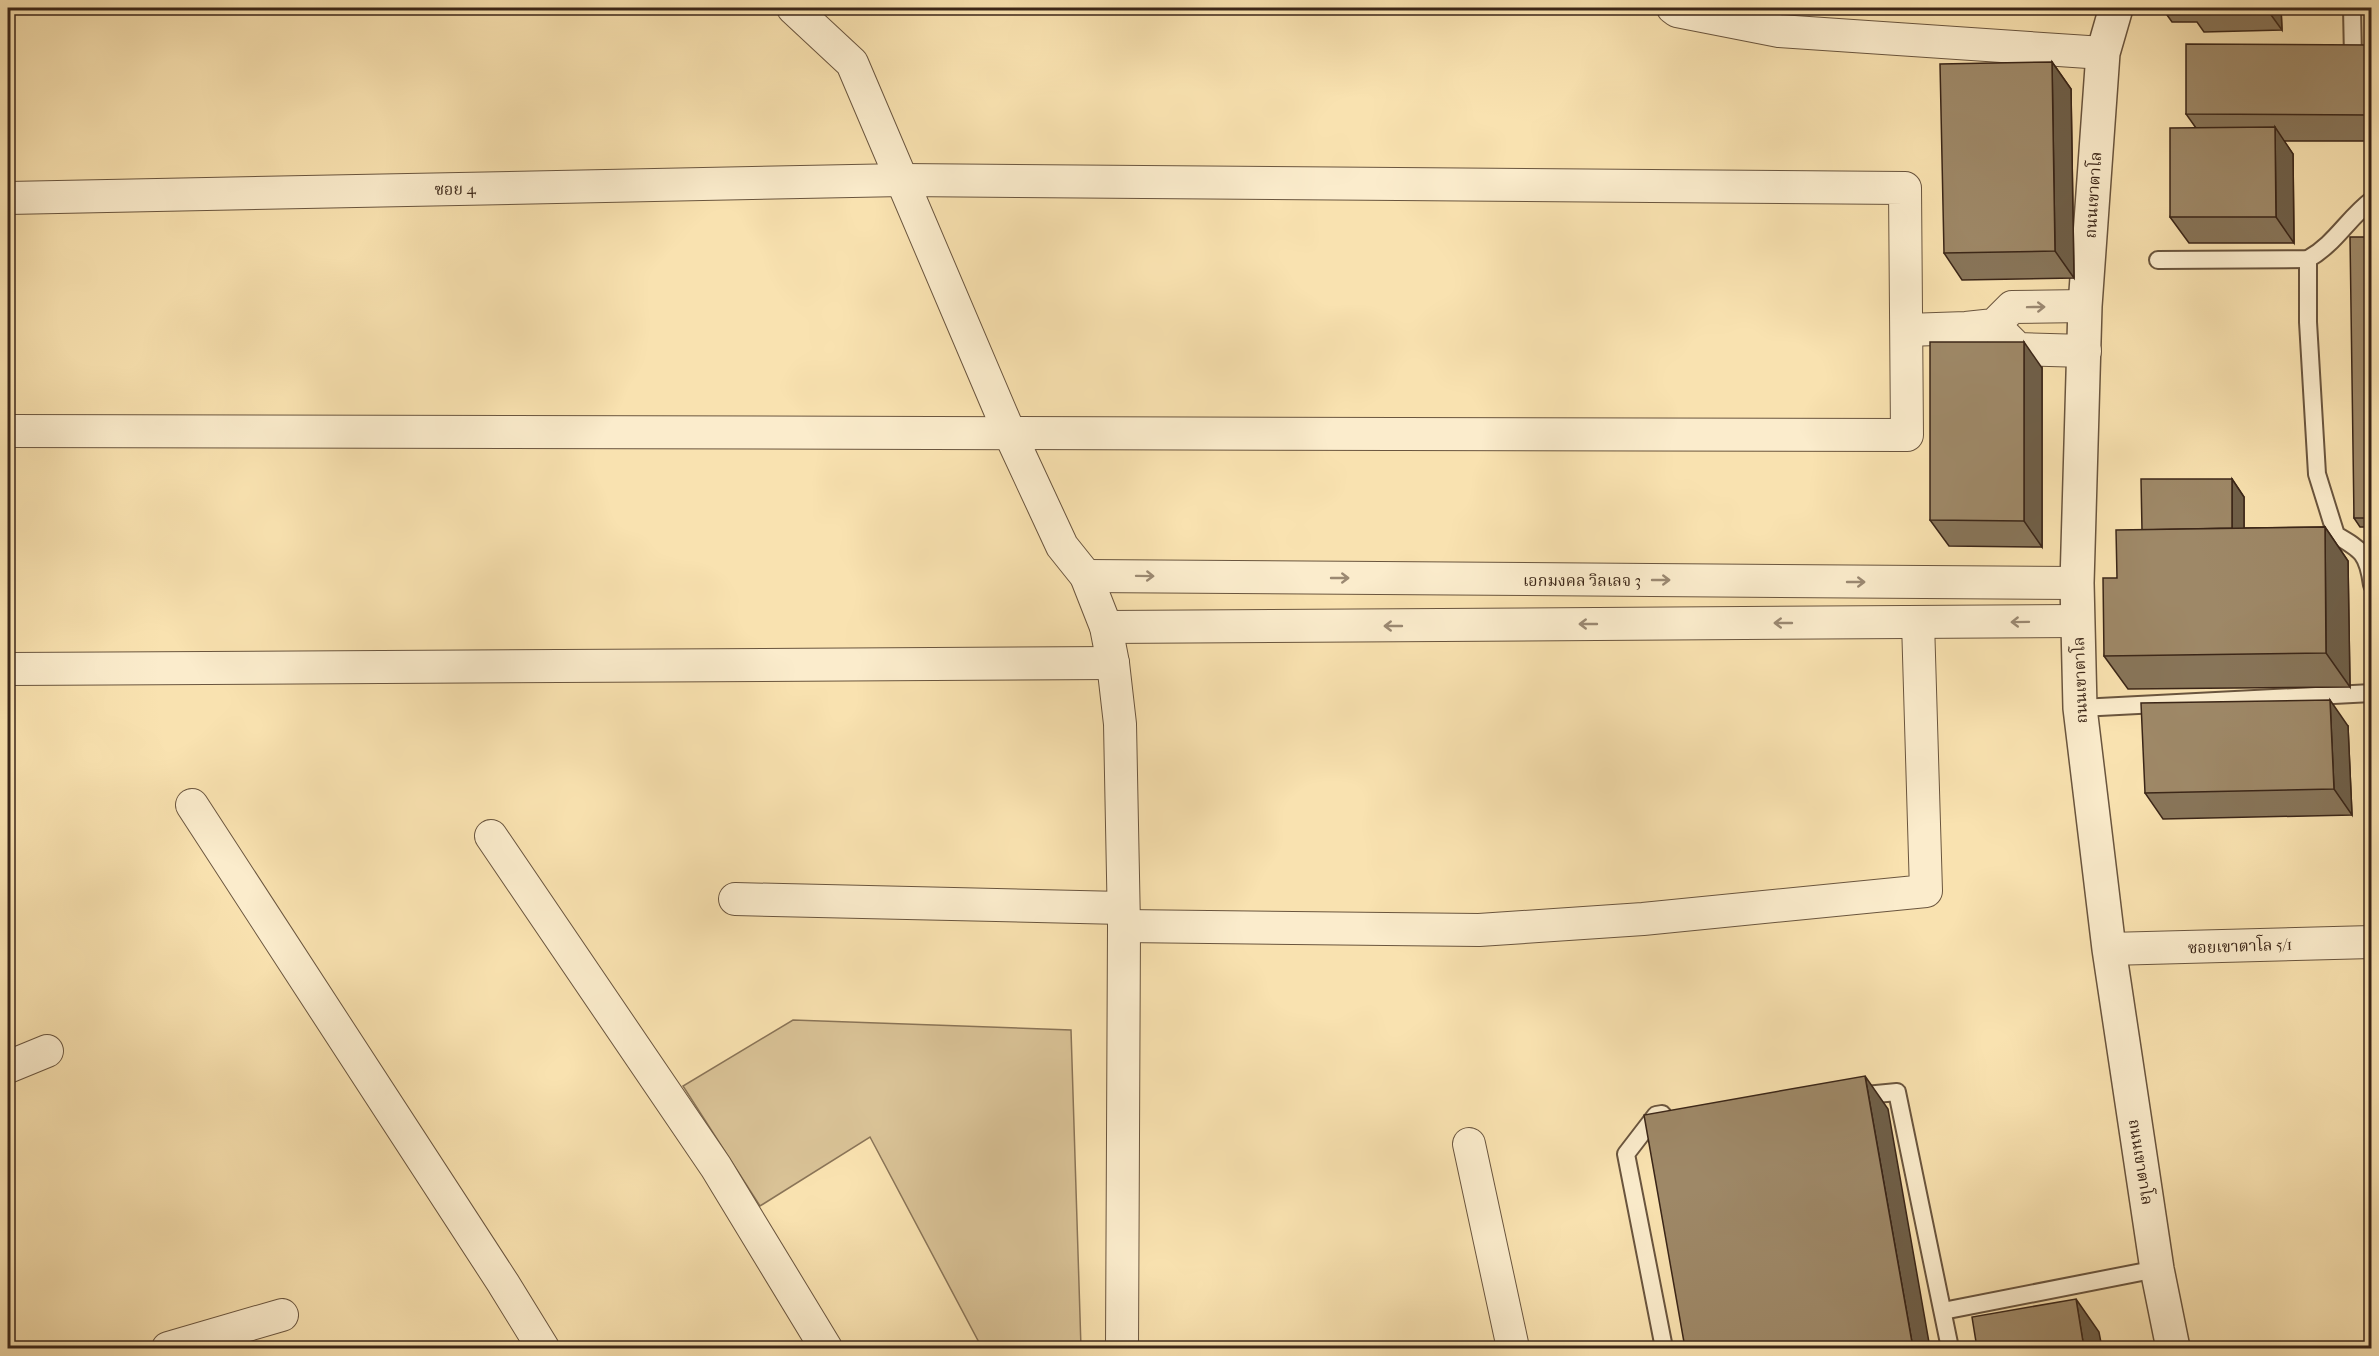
<svg xmlns="http://www.w3.org/2000/svg" width="2379" height="1356" viewBox="0 0 2379 1356" font-family="'IM FELL French Canon','Noto Serif Thai',serif">
  <style>
    .green { fill: #d9c296; stroke: #8a7457; stroke-width: 1.5 }
    .lines { fill: none; stroke-linecap: round; stroke-linejoin: round }
    .service-casing { stroke: #6a553e; stroke-width: 20 }
    .minor-casing { stroke: #6a553e; stroke-width: 34 }
    .tertiary-casing { stroke: #6a553e; stroke-width: 36 }
    .service { stroke: #fbeccc; stroke-width: 16 }
    .minor { stroke: #fbeccc; stroke-width: 32 }
    .tertiary { stroke: #fbeccc; stroke-width: 33 }
    .wall { fill: #887559; stroke: #3b2618; stroke-width: 1.5 }
    .shaded-wall { fill: #6f5f48; stroke: #3b2618; stroke-width: 1.5 }
    .building { fill: #9e8867; stroke: #3b2618; stroke-width: 1.5 }
    .oneway { stroke: #9b8972 }
    .labels { text-anchor: middle; dominant-baseline: central; stroke-width: 6; stroke-linejoin: round; paint-order: stroke }
    .street-label { font-size: 16px; fill: #3b2618; stroke: #fbeccc }
  </style>
  <rect width="100%" height="100%" fill="#f9e2b0"/>
  <filter id="stains"><feTurbulence type="fractalNoise" baseFrequency=".00333" numOctaves="4"/><feColorMatrix values="0 0 0 0 .2 0 0 0 0 .09 0 0 0 0 .02 0 0 0 .5 -.17"/></filter>
  <radialGradient id="worn" r=".72"><stop offset=".6" stop-color="#630" stop-opacity="0"/><stop offset="1" stop-color="#630" stop-opacity=".3"/></radialGradient>
  <!-- green -->
  <polygon class="green" points="793,1020 1071,1030 1081,1348 982,1348 870,1137 760,1206 683,1086"/>
  <g class="lines">
    <!-- service casing -->
    <g class="service-casing">
      <g id="service">
        <polyline points="2352,8 2353,58 2372,57"/>
        <path d="M 2308,259 L 2308,322 L 2317,474 L 2336,535 C 2362,550 2368,554 2372,585"/>
        <path d="M 2158,260 L 2308,259 C 2335,244 2348,218 2372,200"/>
        <polyline points="2080,708 2372,693"/>
        <polyline points="1855,1096 1897,1092 1950,1348"/>
        <polyline points="1662,1114 1656,1115 1626,1154 1664,1348"/>
        <polyline points="1943,1311 2157,1269"/>
      </g>
    </g>
    <!-- minor casing -->
    <g class="minor-casing">
      <g id="minor">
        <polyline points="793,8 852,63 1010,434 1062,546 1086,576 1106,627 1113,663 1120,724 1124,926 1122,1348"/>
        <polyline points="1673,8 1677,11 1779,31 2103,53"/>
        <polyline points="8,198 903,180 1905,188 1907,435 8,431"/>
        <polyline points="1994,325 2018,349 2085,351"/>
        <polyline points="1907,330 1966,328 1994,325 2012,307 2085,306"/>
        <polyline points="1086,576 2077,583"/>
        <polyline points="1106,627 2078,621"/>
        <polyline points="8,669 1113,663"/>
        <polyline points="192,805 503,1283 543,1348"/>
        <polyline points="491,836 716,1167 826,1348"/>
        <polyline points="735,899 1122,908"/>
        <polyline points="1124,926 1479,930 1643,919 1926,891 1918,622"/>
        <polyline points="2109,949 2372,942"/>
        <polyline points="8,1067 47,1051"/>
        <polyline points="1469,1144 1513,1348"/>
        <polyline points="168,1348 282,1315"/>
      </g>
    </g>
    <!-- tertiary casing -->
    <g class="tertiary-casing">
      <polyline id="tertiary" points="2116,8 2103,53 2085,306 2077,583 2080,708 2109,949 2157,1269 2173,1348"/>
    </g>
    <!-- service -->
    <use href="#service" class="service"/>
    <!-- minor -->
    <use href="#minor" class="minor"/>
    <!-- tertiary -->
    <use href="#tertiary" class="tertiary"/>
  </g>
  <!-- wall -->
  <g class="wall">
    <polygon points="2162,8 2281,8 2282,30 2204,32 2197,22 2172,22"/>
    <polygon points="2372,49 2372,141 2284,141 2293,154 2294,243 2189,243 2170,217 2196,128 2186,114"/>
    <polygon points="2052,62 2071,89 2074,278 1962,280 1944,253"/>
    <polygon points="2372,237 2372,527 2360,527 2354,518"/>
    <polygon points="2042,368 2042,547 1949,546 1930,520"/>
    <polygon points="2232,479 2244,497 2244,528 2325,527 2348,561 2350,687 2128,689 2104,656 2117,578"/>
    <polygon points="2348,726 2352,815 2163,819 2145,793"/>
  </g>
  <!-- shaded-wall -->
  <g class="shaded-wall">
    <polygon points="2266,8 2281,8 2282,30"/>
    <polygon points="2369,45 2372,49 2372,119 2369,115"/>
    <polygon points="2052,62 2071,89 2074,278 2055,251"/>
    <polygon points="2275,127 2293,154 2294,243 2276,217"/>
    <polygon points="2024,342 2042,368 2042,547 2024,521"/>
    <polygon points="2232,479 2244,497 2244,561 2232,543"/>
    <polygon points="2325,527 2348,561 2350,687 2326,653"/>
    <polygon points="2330,700 2348,726 2352,815 2334,789"/>
    <polygon points="1865,1076 1888,1109 1930,1348 1913,1348"/>
    <polygon points="2076,1299 2099,1332 2102,1348 2084,1348"/>
  </g>
  <!-- building -->
  <g class="building">
    <rect x="2369" y="8" width="3" height="16"/>
    <polygon points="2186,44 2369,45 2369,115 2186,114"/>
    <polygon points="2052,62 2055,251 1944,253 1940,64"/>
    <polygon points="2275,127 2276,217 2170,217 2170,128"/>
    <polygon points="2350,237 2372,237 2372,518 2354,518"/>
    <polygon points="1930,342 2024,342 2024,521 1930,520"/>
    <polygon points="2141,479 2232,479 2232,528 2142,530"/>
    <polygon points="2325,527 2326,653 2104,656 2103,578 2117,578 2116,530"/>
    <polygon points="2330,700 2334,789 2145,793 2141,703"/>
    <polygon points="1865,1076 1913,1348 1685,1348 1644,1115"/>
    <polygon points="2076,1299 2084,1348 1977,1348 1972,1317"/>
  </g>
  <!-- one-way arrows -->
  <defs><path id="oneway-shaft" d="M-6 0H5M1.5-3L5.5 0L1.5 3" fill="none" stroke-width="1.6" stroke-linecap="round" stroke-linejoin="round" transform="scale(1.5)"/></defs>
  <g class="oneway">
    <use href="#oneway-shaft" transform="translate(2036 307) rotate(-1)"/>
    <use href="#oneway-shaft" transform="translate(1145 576) rotate(1)"/>
    <use href="#oneway-shaft" transform="translate(1340 578)"/>
    <use href="#oneway-shaft" transform="translate(1661 580)"/>
    <use href="#oneway-shaft" transform="translate(1856 582)"/>
    <use href="#oneway-shaft" transform="translate(2020 622) rotate(179)"/>
    <use href="#oneway-shaft" transform="translate(1783 623) rotate(180)"/>
    <use href="#oneway-shaft" transform="translate(1588 624) rotate(180)"/>
    <use href="#oneway-shaft" transform="translate(1393 626) rotate(180)"/>
  </g>
  <g class="labels">
    <!-- street labels -->
    <g class="street-label">
      <text transform="translate(455 189) rotate(-1)">ซอย 4</text>
      <text transform="translate(2093 195) rotate(-86)">ถนนเขาตาโล</text>
      <text x="1582" y="580">เอกมงคล วิลเลจ 3</text>
      <text transform="translate(2080 680) rotate(-92)">ถนนเขาตาโล</text>
      <text transform="translate(2240 946) rotate(-2)">ซอยเขาตาโล 5/1</text>
      <text transform="translate(2141 1162) rotate(81)">ถนนเขาตาโล</text>
    </g>
  </g>
  <!-- margin -->
  <rect width="2379" height="1356" fill="none" stroke="#f9e2b0" stroke-width="30"/>
  <rect x="9" y="9" width="2361" height="1338" fill="none" stroke="#3b2618" stroke-width="3"/>
  <rect x="15" y="15" width="2349" height="1326" fill="none" stroke="#3b2618" stroke-width="1.5"/>
  <rect width="100%" height="100%" filter="url(#stains)"/>
  <rect width="100%" height="100%" fill="url(#worn)"/>
</svg>
